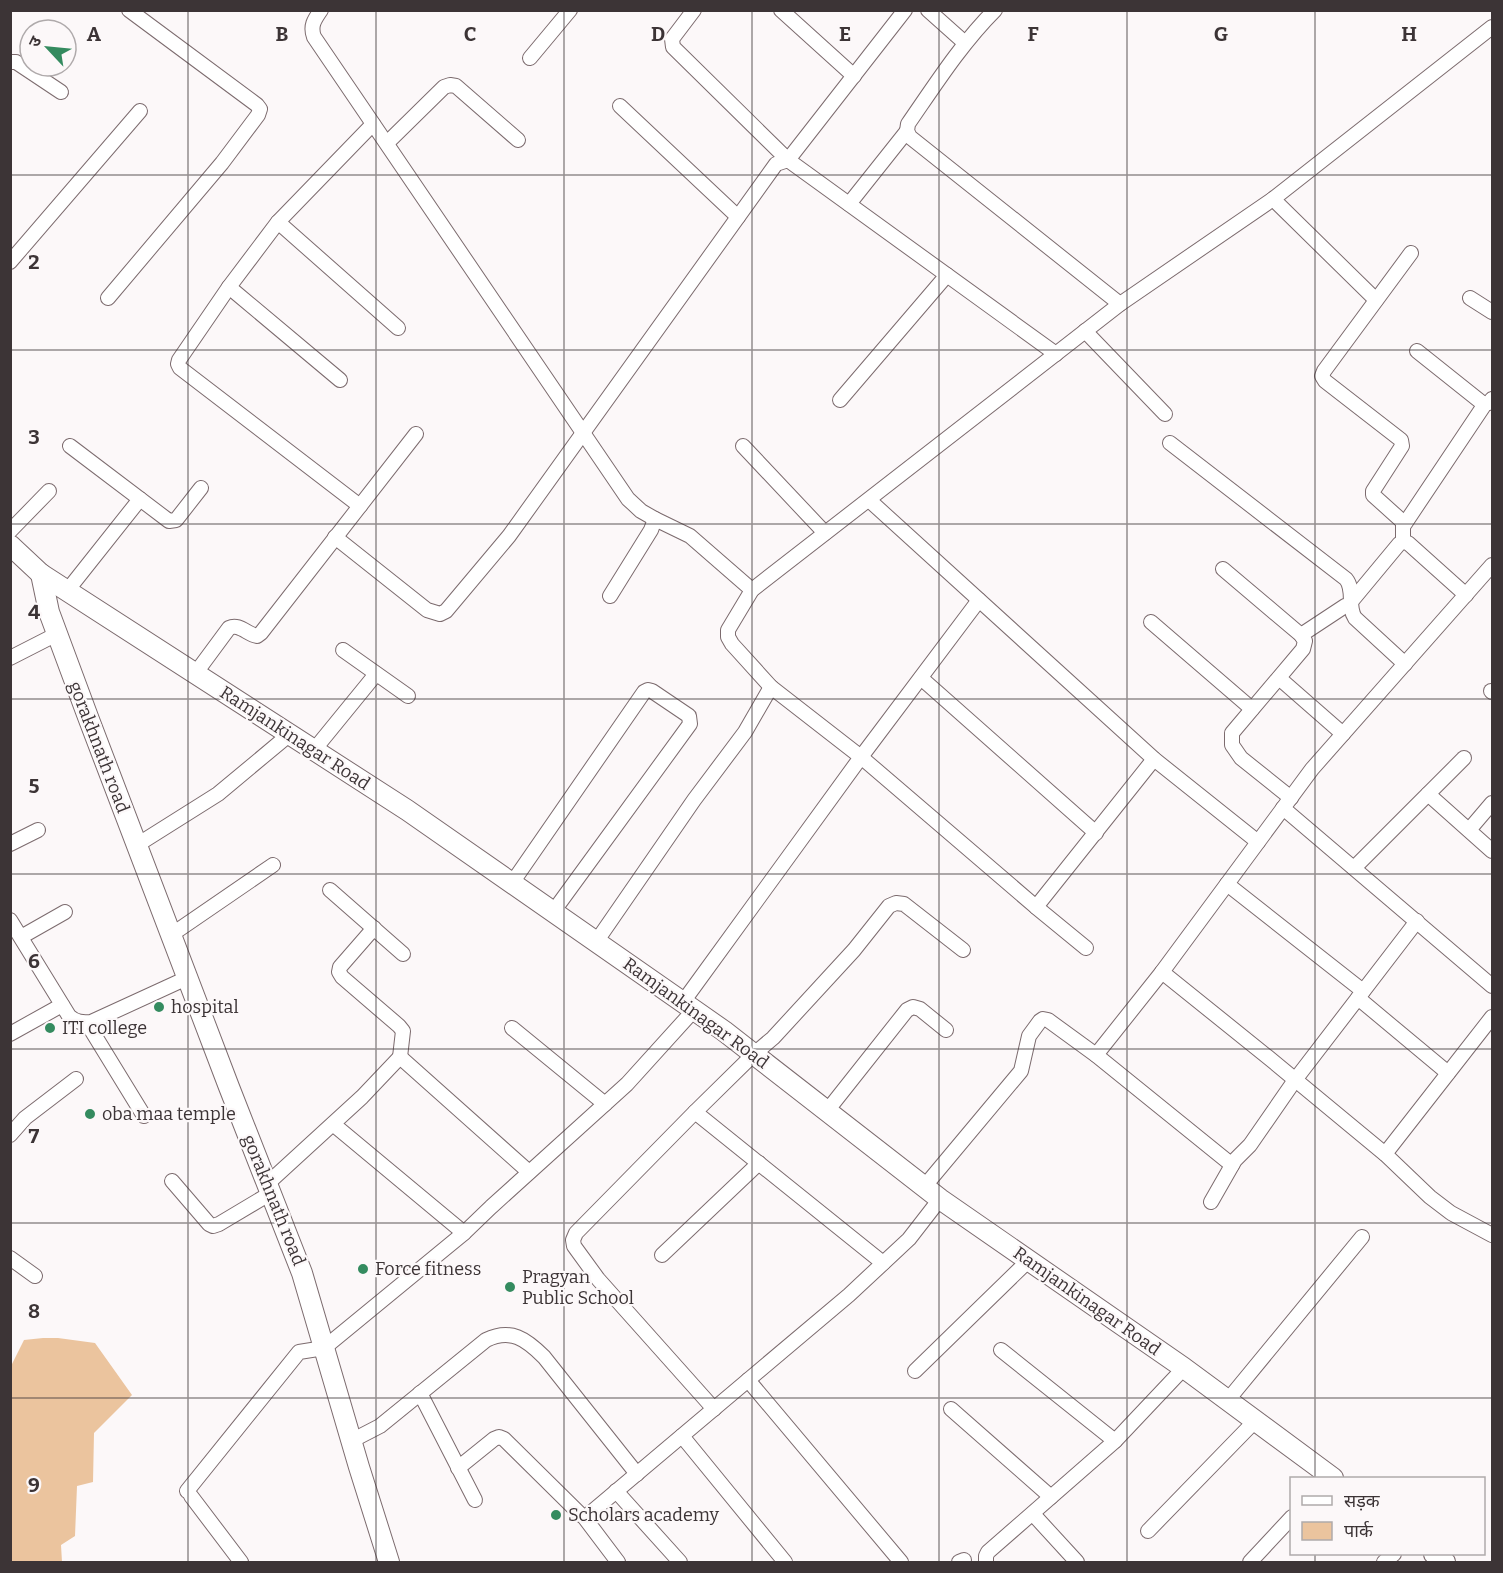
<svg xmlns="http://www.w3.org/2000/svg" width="1503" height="1573" viewBox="0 0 1503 1573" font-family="Bitter,'Noto Sans Devanagari',serif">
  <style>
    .green { fill: #ebc49e }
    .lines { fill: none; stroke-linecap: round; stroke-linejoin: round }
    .street-casing { stroke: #7c6b6e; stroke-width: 16 }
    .secondary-casing { stroke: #7c6b6e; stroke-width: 22 }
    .street { stroke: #fff; stroke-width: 14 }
    .secondary { stroke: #fff; stroke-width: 20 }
    .grid { fill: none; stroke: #3c3436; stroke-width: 1.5; stroke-opacity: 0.55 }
    .poi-dot { fill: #348b5f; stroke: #fcf8f9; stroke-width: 2 }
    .labels { text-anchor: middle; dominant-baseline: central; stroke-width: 4.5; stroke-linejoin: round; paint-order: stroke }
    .street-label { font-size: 18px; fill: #3c3436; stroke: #fcf8f9 }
    .poi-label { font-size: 18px; fill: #3c3436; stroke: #fcf8f9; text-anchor: start }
    .grid-label { font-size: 20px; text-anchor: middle; font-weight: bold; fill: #3c3436; stroke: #fcf8f9; stroke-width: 4.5; stroke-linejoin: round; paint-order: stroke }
  </style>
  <rect width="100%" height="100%" fill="#fcf8f9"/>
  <!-- green -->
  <polygon class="green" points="43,1338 58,1338 95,1343 132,1395 94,1433 93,1482 77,1486 75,1536 61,1545 62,1562 11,1562 11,1366 24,1340"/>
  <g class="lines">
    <!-- street casing -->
    <g class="street-casing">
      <g id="street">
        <path d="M 321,10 C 314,20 310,26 314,37 L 628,499 L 641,511 L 655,519 L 651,530 L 610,596"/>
        <polyline points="694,10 672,39 673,47 788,160 905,10"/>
        <polyline points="781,10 854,76"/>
        <polyline points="928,10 965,43"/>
        <path d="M 995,10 C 961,44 935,85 908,124 L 907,131 L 910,137 L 1120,304"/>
        <polyline points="530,58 570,10"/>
        <polyline points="10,62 16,62 61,92"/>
        <polyline points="620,106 738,217"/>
        <polyline points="387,143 444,87 450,85 456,86 518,140"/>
        <polyline points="1273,199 1376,300"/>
        <polyline points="849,204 907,131"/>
        <polyline points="278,222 398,328"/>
        <polyline points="10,262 140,111"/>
        <polyline points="229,287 340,380"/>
        <polyline points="108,298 222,163 258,115 260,109 257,105 129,10"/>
        <polyline points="1470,298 1492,312"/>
        <polyline points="1085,331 1165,414"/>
        <polyline points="1417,351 1481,402 1485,404"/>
        <polyline points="840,400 947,275"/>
        <path d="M 1170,443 L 1346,579 C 1355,590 1347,606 1355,618 L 1405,664"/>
        <polyline points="70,446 169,521 176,520 201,488"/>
        <polyline points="743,446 825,533"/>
        <polyline points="869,500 1154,759 1258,842"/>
        <polyline points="360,506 180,368 178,364 179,360 229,287 278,222 373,124"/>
        <polyline points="655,519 690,536 752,590"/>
        <polyline points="1404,525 1485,404 1489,403 1492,399"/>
        <polyline points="10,531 49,491"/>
        <polyline points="335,537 427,610 440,614 446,611 509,536 776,164 788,160 1056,354"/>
        <polyline points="1403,542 1403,522 1373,495 1373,491 1402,446 1401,440 1325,381 1322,376 1324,371 1411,253"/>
        <polyline points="1223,569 1301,635 1305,641 1303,649 1232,733 1232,745 1241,758 1291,798"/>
        <polyline points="67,591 140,499"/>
        <polyline points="1350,603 1399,544 1403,542 1408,543 1466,595"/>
        <polyline points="1151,622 1252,709"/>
        <polyline points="1301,635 1345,606"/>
        <polyline points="343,650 408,696"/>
        <polyline points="10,658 57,634"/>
        <path d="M 195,674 L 229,628 C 239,623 247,634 257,636 L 261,633 L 416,434"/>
        <polyline points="921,678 1096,833"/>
        <polyline points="1279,678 1343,734"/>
        <polyline points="1491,691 1492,692"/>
        <polyline points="314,750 376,674"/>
        <polyline points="1154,759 1036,907 861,757 771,687 732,644 728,637 728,630 752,590 1120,304 1273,199 1492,27"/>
        <polyline points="1428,794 1492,851"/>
        <polyline points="1283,808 1492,986"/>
        <polyline points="1469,830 1492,803"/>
        <polyline points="10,844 38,830"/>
        <polyline points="137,845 218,794 290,734"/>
        <polyline points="1354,868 1464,758"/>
        <polyline points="512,883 644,692 648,690 652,691 689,716 690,724 553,912"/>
        <polyline points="1227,884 1363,991"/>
        <polyline points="330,890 403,954"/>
        <polyline points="1036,907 1086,948"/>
        <path d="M 10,920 L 69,1016 C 76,1022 82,1023 91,1022 L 187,978"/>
        <polyline points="374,928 340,967 339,972 342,977 399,1026 403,1031 400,1057"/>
        <polyline points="171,935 273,865"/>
        <polyline points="21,937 65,912"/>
        <polyline points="596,942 694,800 745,732 771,687"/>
        <polyline points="1162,972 1269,1058 1385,1154 1430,1197 1451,1213 1492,1235"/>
        <polyline points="1358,998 1448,1073"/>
        <polyline points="683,1002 861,757 979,600"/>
        <polyline points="87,1023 144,1116"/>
        <polyline points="512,1028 605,1104"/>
        <polyline points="10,1034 62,1005"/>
        <polyline points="1096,1055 1162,972 1312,769 1492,565"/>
        <polyline points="827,1111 907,1010 913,1007 920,1009 946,1030"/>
        <polyline points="695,1112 883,1263"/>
        <polyline points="333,1124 464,1233"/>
        <polyline points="10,1135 25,1118 76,1079"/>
        <polyline points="1385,1154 1492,1017"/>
        <polyline points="172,1181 209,1224 213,1226 219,1224 271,1193"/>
        <polyline points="267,1184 362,1097 400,1057 529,1172"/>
        <polyline points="924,1187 1021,1071 1029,1036 1040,1021 1043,1019 1048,1020 1096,1055 1232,1165"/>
        <polyline points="1211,1202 1235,1160 1250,1145 1295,1080 1417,921"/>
        <polyline points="662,1255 759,1163"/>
        <polyline points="10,1258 35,1276"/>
        <polyline points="1001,1350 1115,1441"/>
        <polyline points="915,1371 1028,1261"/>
        <polyline points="748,1380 901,1562"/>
        <polyline points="420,1393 475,1500"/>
        <polyline points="1227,1401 1362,1237"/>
        <polyline points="714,1409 598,1279 574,1246 573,1240 576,1233 695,1112 754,1054 773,1038 854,950 889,906 896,903 904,904 963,950"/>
        <polyline points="951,1409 1051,1497"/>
        <polyline points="682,1436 785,1562"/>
        <path d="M 351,1441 L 380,1426 L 486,1340 C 511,1328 526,1339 544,1357 L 637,1474"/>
        <polyline points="458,1468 494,1439 499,1437 504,1439 581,1515 584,1517 618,1562"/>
        <polyline points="187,1491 299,1352 324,1348 464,1233 491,1207 627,1084 694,1010"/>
        <polyline points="616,1491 680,1562"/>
        <polyline points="191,1496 241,1562"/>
        <polyline points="1033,1514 1077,1562"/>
        <polyline points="584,1517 588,1515 849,1295 909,1239 940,1199"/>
        <polyline points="1148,1531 1255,1421"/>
        <polyline points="959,1562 964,1560"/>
        <polyline points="986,1562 986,1556 988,1552 1115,1441 1184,1368"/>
        <polyline points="1250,1562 1292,1517"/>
        <polyline points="1384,1562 1394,1554"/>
      </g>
    </g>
    <!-- secondary casing -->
    <g class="secondary-casing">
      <g id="secondary">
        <polyline points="10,545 41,574 407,810 694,1010 724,1031 940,1199 1184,1368 1333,1478"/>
        <polyline points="41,574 49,612 88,717 229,1087 302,1273 359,1467 389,1562"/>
        <polyline points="1434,1554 1445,1562"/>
      </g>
    </g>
    <!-- street -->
    <use href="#street" class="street"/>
    <!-- secondary -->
    <use href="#secondary" class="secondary"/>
  </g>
  <!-- grid -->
  <path class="grid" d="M 188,10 L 188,1562M 376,10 L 376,1562M 564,10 L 564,1562M 752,10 L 752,1562M 939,10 L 939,1562M 1127,10 L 1127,1562M 1315,10 L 1315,1478M 10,175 L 1492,175M 10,350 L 1492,350M 10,524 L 1492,524M 10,699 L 1492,699M 10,874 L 1492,874M 10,1049 L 1492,1049M 10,1223 L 1492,1223M 10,1398 L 1492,1398M 1315,1554 L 1315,1562"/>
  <!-- markers -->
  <g class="poi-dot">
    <circle cx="159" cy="1007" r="6"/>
    <circle cx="50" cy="1028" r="6"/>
    <circle cx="90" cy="1114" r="6"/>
    <circle cx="363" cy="1269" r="6"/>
    <circle cx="510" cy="1287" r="6"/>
    <circle cx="556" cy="1515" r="6"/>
  </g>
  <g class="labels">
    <!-- street labels -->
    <g class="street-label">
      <text transform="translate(295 738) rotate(33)">Ramjankinagar Road</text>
      <text transform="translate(99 747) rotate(69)">gorakhnath road</text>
      <text transform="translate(696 1013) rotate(36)">Ramjankinagar Road</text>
      <text transform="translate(274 1200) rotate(68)">gorakhnath road</text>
      <text transform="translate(1087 1301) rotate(35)">Ramjankinagar Road</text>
    </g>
    <!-- poi labels -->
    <g class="poi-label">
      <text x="171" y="1007">hospital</text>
      <text x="62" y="1028">ITI college</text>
      <text x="102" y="1114">oba maa temple</text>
      <text x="375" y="1269">Force fitness</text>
      <text x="522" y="1277">Pragyan<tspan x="522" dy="21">Public School</tspan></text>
      <text x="568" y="1515">Scholars academy</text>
    </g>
  </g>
  <g class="grid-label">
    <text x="94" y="41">A</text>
    <text x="282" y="41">B</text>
    <text x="470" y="41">C</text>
    <text x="658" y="41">D</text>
    <text x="845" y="41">E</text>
    <text x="1033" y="41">F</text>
    <text x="1221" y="41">G</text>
    <text x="1409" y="41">H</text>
    <text x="34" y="269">2</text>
    <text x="34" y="444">3</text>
    <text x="34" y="619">4</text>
    <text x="34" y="793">5</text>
    <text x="34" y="968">6</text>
    <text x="34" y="1143">7</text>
    <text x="34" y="1318">8</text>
    <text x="34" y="1492">9</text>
  </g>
  <!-- border -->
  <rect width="1503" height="1573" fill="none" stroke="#3c3436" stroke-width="24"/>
  <!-- legend -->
  <rect x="1290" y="1477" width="195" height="78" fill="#fcf8f9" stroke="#afaaab" stroke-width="1.5"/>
  <rect x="1302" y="1496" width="30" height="9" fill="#ffffff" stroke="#afaaab" stroke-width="1.5"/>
  <text x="1344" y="1507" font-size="18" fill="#3c3436">सड़क</text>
  <rect x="1302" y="1522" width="30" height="18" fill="#ebc49e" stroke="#afaaab" stroke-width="1.5"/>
  <text x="1344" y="1537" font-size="18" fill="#3c3436">पार्क</text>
  <!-- north arrow -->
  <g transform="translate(48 48) rotate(296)"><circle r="28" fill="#fcf8f9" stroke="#afaaab" stroke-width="1.5"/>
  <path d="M0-4.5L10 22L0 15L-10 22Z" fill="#348b5f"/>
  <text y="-9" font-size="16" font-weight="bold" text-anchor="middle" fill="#3c3436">उ</text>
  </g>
</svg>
